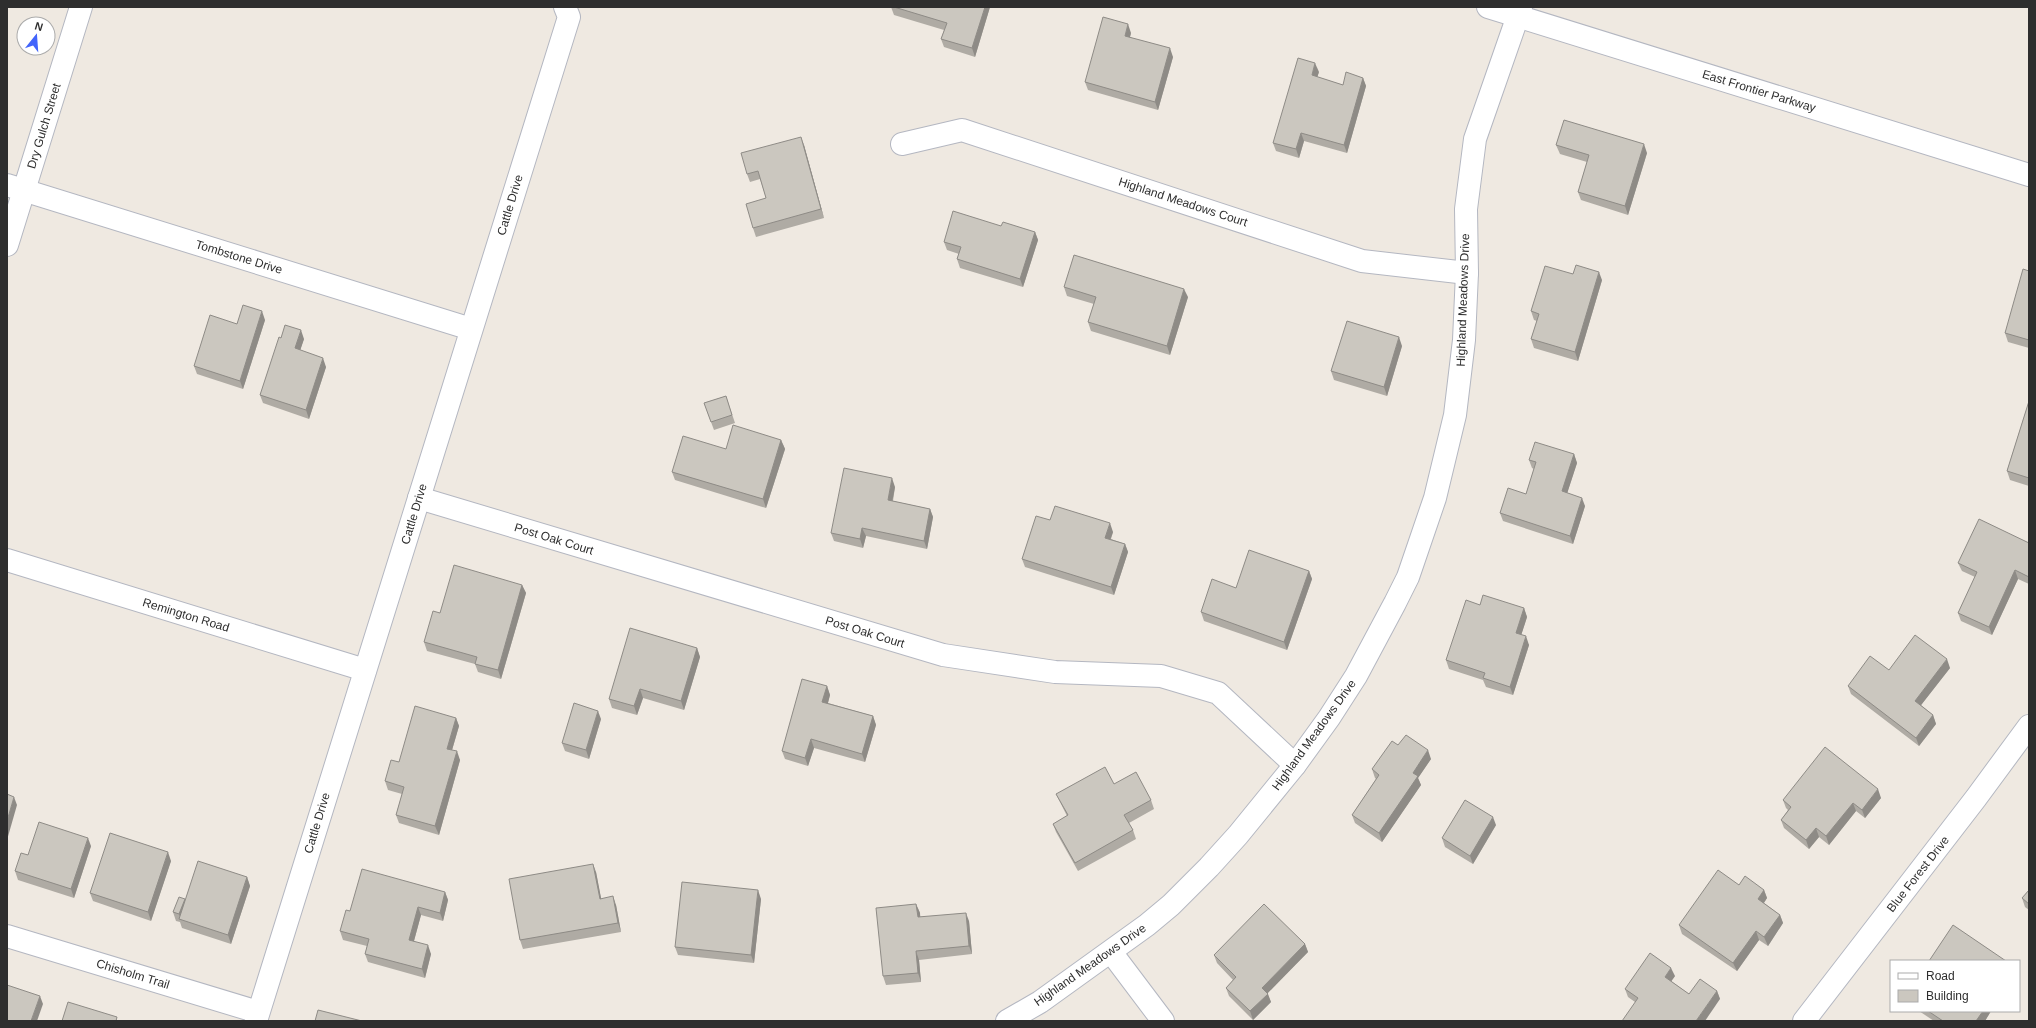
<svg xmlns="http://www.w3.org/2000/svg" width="2036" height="1028" viewBox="0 0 2036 1028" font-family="Arial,sans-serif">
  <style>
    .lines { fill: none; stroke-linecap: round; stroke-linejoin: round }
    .minor-casing { stroke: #b4b7c1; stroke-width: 24 }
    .tertiary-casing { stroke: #b4b7c1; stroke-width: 24 }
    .minor { stroke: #fff; stroke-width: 22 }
    .tertiary { stroke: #fff; stroke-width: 22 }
    .wall { fill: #afaba4 }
    .shaded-wall { fill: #8e8b86 }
    .building { fill: #cbc7bf; stroke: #8e8b86 }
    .labels { text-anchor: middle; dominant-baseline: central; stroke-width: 3; stroke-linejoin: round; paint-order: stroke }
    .street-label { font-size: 12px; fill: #2e2e2e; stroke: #fff }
  </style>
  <rect width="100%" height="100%" fill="#efe9e1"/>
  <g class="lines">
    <!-- minor casing -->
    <g class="minor-casing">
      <g id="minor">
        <polyline points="902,144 962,130 1362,261 1467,273"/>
        <polyline points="7,185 471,329"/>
        <polyline points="7,245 81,7"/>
        <polyline points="419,498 943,655 1055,672 1161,676 1218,693 1295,765"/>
        <polyline points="7,560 365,670"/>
        <polyline points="7,936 258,1012"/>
        <polyline points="1111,952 1163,1021"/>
        <polyline points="256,1021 569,17 565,7"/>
        <polyline points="1007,1021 1040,1002 1147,925 1171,905 1209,867 1238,835 1295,765 1329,718 1356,676 1395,603 1408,577 1435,498 1455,415 1464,340 1467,273 1466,209 1475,139 1521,7"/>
        <polyline points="1804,1021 1976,798 2029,726"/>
      </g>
    </g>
    <!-- tertiary casing -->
    <g class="tertiary-casing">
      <polyline id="tertiary" points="1488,7 2029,175"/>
    </g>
    <!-- minor -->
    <use href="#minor" class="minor"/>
    <!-- tertiary -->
    <use href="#tertiary" class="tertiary"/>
  </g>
  <!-- wall -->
  <g class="wall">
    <polygon points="891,7 990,7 975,57 944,47 941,39 944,30 894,15"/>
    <polygon points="1131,33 1130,37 1173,57 1158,110 1088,90 1085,82"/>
    <polygon points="1319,72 1317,77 1343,85 1363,78 1366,86 1347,153 1304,141 1299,158 1276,151 1273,143"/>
    <polygon points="804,145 824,218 756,237 753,228 766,198 760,179 750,182 747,174"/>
    <polygon points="1556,145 1647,153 1628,215 1581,200 1578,192 1587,162 1560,154"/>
    <polygon points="1001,226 1035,232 1038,240 1023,287 960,268 957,259 959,254 947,250 944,242"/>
    <polygon points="2029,271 2029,348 2008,342 2005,333"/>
    <polygon points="1573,274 1602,280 1578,361 1534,348 1531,339 1537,321 1534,320 1531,311"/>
    <polygon points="1064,287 1188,297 1170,355 1091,331 1088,322 1094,304 1067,296"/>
    <polygon points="265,320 243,389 197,374 194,366 237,324"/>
    <polygon points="281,338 304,339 300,350 326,367 309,419 263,403 260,395"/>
    <polygon points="1402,346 1387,396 1334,380 1331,371"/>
    <polygon points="726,396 735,423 714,430 704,403"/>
    <polygon points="2029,401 2029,486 2010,480 2007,471"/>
    <polygon points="781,440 785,449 766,508 675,480 672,472 726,449"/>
    <polygon points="1574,454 1577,463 1567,493 1585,506 1573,544 1503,521 1500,513 1526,494 1534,469 1532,468 1529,460"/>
    <polygon points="895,487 893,501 930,509 933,517 927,549 866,536 863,548 834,541 831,533"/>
    <polygon points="1050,520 1113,532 1111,539 1125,544 1128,552 1114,595 1025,567 1022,559"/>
    <polygon points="2029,543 2029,584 2018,579 1992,635 1961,621 1958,613 1975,577 1962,571 1958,563"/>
    <polygon points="1309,571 1312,579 1287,650 1204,621 1201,612 1236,588"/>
    <polygon points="522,585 526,593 501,679 478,672 475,664 427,651 424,642 440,613"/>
    <polygon points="1480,605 1524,608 1527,617 1521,635 1529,645 1513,695 1486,687 1483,680 1449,669 1446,660"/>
    <polygon points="697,648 700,657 684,710 643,698 637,715 612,708 609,699"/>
    <polygon points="1950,668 1921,705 1933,715 1936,724 1919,746 1851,694 1848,686 1889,670"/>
    <polygon points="827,686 830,695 828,703 873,716 876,725 865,762 814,748 808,766 785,759 782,751"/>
    <polygon points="456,718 459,726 452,750 460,760 439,835 399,823 396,815 402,794 388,790 385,781 399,762"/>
    <polygon points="601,719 589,759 565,751 562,743"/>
    <polygon points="1398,745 1431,759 1418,778 1421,785 1382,842 1355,823 1352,815 1376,779 1375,778 1372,769"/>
    <polygon points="1114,784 1151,800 1154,809 1129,823 1133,830 1136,839 1078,871 1056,832 1053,824 1067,816 1056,794"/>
    <polygon points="1881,798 1865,818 1856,811 1829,845 1819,837 1809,849 1784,828 1781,820 1788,810 1786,808 1783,800"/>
    <polygon points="1496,825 1473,864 1445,847 1442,838"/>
    <polygon points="91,846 74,898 18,880 15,871 28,855"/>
    <polygon points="171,861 151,921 93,901 90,893"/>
    <polygon points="596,872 601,899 616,905 621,932 523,949 520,940"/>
    <polygon points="247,877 250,886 231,944 182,928 180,922 176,921 173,912 185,899 185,900"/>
    <polygon points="1739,885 1764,890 1767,898 1764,903 1780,915 1783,923 1768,946 1759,940 1737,971 1682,934 1679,925"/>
    <polygon points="2029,890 2029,910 2025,907 2022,898"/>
    <polygon points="445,892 448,900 443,921 421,915 414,941 431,954 425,978 368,962 365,954 367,946 343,940 340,931 350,911"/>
    <polygon points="761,899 754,963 678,955 675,947"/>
    <polygon points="916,904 920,913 920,917 969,921 972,954 919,960 921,982 886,985 883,976"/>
    <polygon points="1305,944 1308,952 1267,993 1271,1002 1253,1020 1229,996 1226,988 1233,980 1217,963 1214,955"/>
    <polygon points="1675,976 1671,981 1689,994 1717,991 1720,999 1635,1002 1628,997 1625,989"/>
    <polygon points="1919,1011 1991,1011 1985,1021 1934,1021"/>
  </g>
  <!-- shaded-wall -->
  <g class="shaded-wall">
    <polygon points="985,7 990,7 975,57 972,48"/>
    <polygon points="1128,24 1131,33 1128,44 1125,36"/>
    <polygon points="1170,48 1173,57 1158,110 1155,102"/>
    <polygon points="1315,63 1319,72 1315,84 1312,75"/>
    <polygon points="1363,78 1366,86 1347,153 1344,145"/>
    <polygon points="1301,133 1304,141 1299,158 1296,149"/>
    <polygon points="801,137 804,145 824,218 821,209"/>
    <polygon points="1644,144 1647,153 1628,215 1625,206"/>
    <polygon points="1035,232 1038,240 1023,287 1020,279"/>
    <polygon points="1599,272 1602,280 1578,361 1575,352"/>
    <polygon points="1184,289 1188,297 1170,355 1167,346"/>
    <polygon points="262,311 265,320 243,389 240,381"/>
    <polygon points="301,330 304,339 298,357 295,348"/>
    <polygon points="1399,337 1402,346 1387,396 1384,387"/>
    <polygon points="323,358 326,367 309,419 306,410"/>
    <polygon points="781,440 785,449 766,508 763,499"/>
    <polygon points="1574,454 1577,463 1565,500 1562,491"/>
    <polygon points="892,478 895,487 891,508 888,500"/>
    <polygon points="1582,498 1585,506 1573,544 1570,536"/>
    <polygon points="930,509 933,517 927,549 924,541"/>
    <polygon points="1110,523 1113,532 1108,546 1105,538"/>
    <polygon points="862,528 866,536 863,548 860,539"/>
    <polygon points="1125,544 1128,552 1114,595 1111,587"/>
    <polygon points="2015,570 2018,579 1992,635 1989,627"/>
    <polygon points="1309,571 1312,579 1287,650 1284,642"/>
    <polygon points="522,585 526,593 501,679 498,670"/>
    <polygon points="1524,608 1527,617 1519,642 1516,633"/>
    <polygon points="1526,636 1529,645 1513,695 1510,687"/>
    <polygon points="697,648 700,657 684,710 681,701"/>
    <polygon points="1947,659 1950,668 1918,709 1915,701"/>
    <polygon points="827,686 830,695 826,710 822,702"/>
    <polygon points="640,689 643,698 637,715 634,706"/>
    <polygon points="598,711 601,719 589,759 586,750"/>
    <polygon points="1933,715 1936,724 1919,746 1916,738"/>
    <polygon points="873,716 876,725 865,762 862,754"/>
    <polygon points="456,718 459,726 450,757 447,749"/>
    <polygon points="811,739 814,748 808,766 805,758"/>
    <polygon points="1428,750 1431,759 1418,778 1421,785 1382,842 1379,833 1413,773"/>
    <polygon points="457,751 460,760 439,835 435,826"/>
    <polygon points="1878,789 1881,798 1865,818 1862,810"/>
    <polygon points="14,797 17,805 7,840 7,821"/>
    <polygon points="1853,803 1856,811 1829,845 1826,836"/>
    <polygon points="1493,817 1496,825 1473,864 1470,856"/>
    <polygon points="1816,828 1819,837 1809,849 1806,840"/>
    <polygon points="88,838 91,846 74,898 71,889"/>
    <polygon points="168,852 171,861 151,921 148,912"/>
    <polygon points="593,864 596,872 603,908 600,899"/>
    <polygon points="247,877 250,886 231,944 228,935"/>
    <polygon points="758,890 761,899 754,963 751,955"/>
    <polygon points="1764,890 1767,898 1761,907 1758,899"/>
    <polygon points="445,892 448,900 443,921 440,913"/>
    <polygon points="613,896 616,905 621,932 618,923"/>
    <polygon points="185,899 188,907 181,920 179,914"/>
    <polygon points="916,904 920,913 921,926 918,917"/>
    <polygon points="418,907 421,915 412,948 409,940"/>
    <polygon points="966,913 969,921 972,954 969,946"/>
    <polygon points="1780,915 1783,923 1768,946 1764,937"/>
    <polygon points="1756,931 1759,940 1737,971 1733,963"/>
    <polygon points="1305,944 1308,952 1265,996 1262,988"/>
    <polygon points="428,945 431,954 425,978 422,969"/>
    <polygon points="916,951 919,960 921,982 918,973"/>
    <polygon points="1671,968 1675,976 1668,986 1665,977"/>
    <polygon points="1717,991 1720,999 1705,1021 1696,1021"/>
    <polygon points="1268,994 1271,1002 1253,1020 1250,1011"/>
    <polygon points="40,996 43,1004 37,1021 31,1021"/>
    <polygon points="1983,1011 1991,1011 1985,1021 1976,1021"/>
  </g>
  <!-- building -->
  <g class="building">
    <polygon points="894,7 985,7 972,48 941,39 947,23"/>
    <polygon points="1103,17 1128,24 1125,36 1170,48 1155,102 1085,82"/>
    <polygon points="1298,58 1315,63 1312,75 1343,85 1346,72 1363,78 1344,145 1301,133 1296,149 1273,143"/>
    <polygon points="1564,120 1644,144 1625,206 1578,192 1589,155 1556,145"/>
    <polygon points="801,137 821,209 753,228 746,204 766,198 758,171 747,174 741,153"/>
    <polygon points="953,211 1001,226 1003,222 1035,232 1020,279 957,259 961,247 944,242"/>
    <polygon points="1074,255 1184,289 1167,346 1088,322 1096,297 1064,287"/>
    <polygon points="1576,265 1599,272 1575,352 1531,339 1539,314 1531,311 1545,266 1573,274"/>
    <polygon points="2023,269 2029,271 2029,340 2005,333"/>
    <polygon points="243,305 262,311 240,381 194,366 210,315 237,324"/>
    <polygon points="1347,321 1399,337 1384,387 1331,371"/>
    <polygon points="285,325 301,330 295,348 323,358 306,410 260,395 279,337 281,338"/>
    <polygon points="726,396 732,415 711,422 704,403"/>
    <polygon points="2029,401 2029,478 2007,471"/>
    <polygon points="733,425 781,440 763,499 672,472 683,436 726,449"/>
    <polygon points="1535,442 1574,454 1562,491 1582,498 1570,536 1500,513 1508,488 1526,494 1536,462 1529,460"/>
    <polygon points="844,468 892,478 888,500 930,509 924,541 862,528 860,539 831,533"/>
    <polygon points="1055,506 1110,523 1105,538 1125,544 1111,587 1022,559 1036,516 1050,520"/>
    <polygon points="1979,519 2029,543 2029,577 2015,570 1989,627 1958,613 1977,572 1958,563"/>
    <polygon points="1249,550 1309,571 1284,642 1201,612 1212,579 1236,588"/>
    <polygon points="454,565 522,585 498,670 475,664 477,657 424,642 433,611 440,613"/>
    <polygon points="1483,595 1524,608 1516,633 1526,636 1510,687 1483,678 1485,673 1446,660 1466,600 1480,605"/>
    <polygon points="630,628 697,648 681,701 640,689 634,706 609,699"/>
    <polygon points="1915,635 1947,659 1915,701 1933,715 1916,738 1848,686 1870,656 1889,670"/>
    <polygon points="802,679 827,686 822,702 873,716 862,754 811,739 805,758 782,751"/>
    <polygon points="574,703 598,711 586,750 562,743"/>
    <polygon points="415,706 456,718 447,749 457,751 435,826 396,815 404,787 385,781 391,760 399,762"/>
    <polygon points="1406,735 1428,750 1413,773 1418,776 1379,833 1352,815 1379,775 1372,769 1392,741 1398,745"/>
    <polygon points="1825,747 1878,789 1862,810 1853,803 1826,836 1816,828 1806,840 1781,820 1791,807 1783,800"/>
    <polygon points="1105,767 1114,784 1136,772 1151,800 1124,815 1133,830 1075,863 1053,824 1068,815 1056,794"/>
    <polygon points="7,794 14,797 7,821"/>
    <polygon points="1465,800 1493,817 1470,856 1442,838"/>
    <polygon points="39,822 88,838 71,889 15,871 21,853 28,855"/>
    <polygon points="110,833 168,852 148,912 90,893"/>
    <polygon points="198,861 247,877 228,935 179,919"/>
    <polygon points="593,864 600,899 613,896 618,923 520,940 509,879"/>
    <polygon points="362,869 445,892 440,913 418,907 409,940 428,945 422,969 365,954 369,939 340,931 346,910 350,911"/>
    <polygon points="1718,870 1739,885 1745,876 1764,890 1758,899 1780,915 1764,937 1756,931 1733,963 1679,925"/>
    <polygon points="682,882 758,890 751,955 675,947"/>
    <polygon points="2029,890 2029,904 2022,898"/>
    <polygon points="179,897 185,899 179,914 173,912"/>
    <polygon points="916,904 918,917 966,913 969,946 916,951 918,973 883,976 876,908"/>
    <polygon points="1264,904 1305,944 1262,988 1268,994 1250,1011 1226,988 1236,977 1214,955"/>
    <polygon points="1953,925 2006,961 1929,961"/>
    <polygon points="1650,953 1671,968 1665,977 1689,994 1700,979 1717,991 1696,1021 1622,1021 1638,998 1625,989"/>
    <polygon points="7,985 40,996 31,1021 7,1021"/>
    <polygon points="68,1002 117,1017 116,1021 62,1021"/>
    <polygon points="318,1010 362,1021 315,1021"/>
    <polygon points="1928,1011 1983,1011 1976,1021 1943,1021"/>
  </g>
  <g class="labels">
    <!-- street labels -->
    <g class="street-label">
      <text transform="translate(1759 91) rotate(17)">East Frontier Parkway</text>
      <text transform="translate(44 126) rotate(-73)">Dry Gulch Street</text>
      <text transform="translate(1183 202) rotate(18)">Highland Meadows Court</text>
      <text transform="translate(510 205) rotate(-73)">Cattle Drive</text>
      <text transform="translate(239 257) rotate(17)">Tombstone Drive</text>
      <text transform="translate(1463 300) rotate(-88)">Highland Meadows Drive</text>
      <text transform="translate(414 514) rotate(-73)">Cattle Drive</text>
      <text transform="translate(554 539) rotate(17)">Post Oak Court</text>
      <text transform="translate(186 615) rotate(17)">Remington Road</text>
      <text transform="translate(865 632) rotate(17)">Post Oak Court</text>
      <text transform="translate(1314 735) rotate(-54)">Highland Meadows Drive</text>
      <text transform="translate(317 823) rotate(-73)">Cattle Drive</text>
      <text transform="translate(1918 874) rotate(-52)">Blue Forest Drive</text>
      <text transform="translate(1090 965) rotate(-35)">Highland Meadows Drive</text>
      <text transform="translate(133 974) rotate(17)">Chisholm Trail</text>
    </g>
  </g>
  <!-- border -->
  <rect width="2036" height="1028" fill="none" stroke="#2e2e2e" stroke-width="16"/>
  <!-- legend -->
  <rect x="1890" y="960" width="130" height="52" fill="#ffffff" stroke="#ababab"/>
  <rect x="1898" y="973" width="20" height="6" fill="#ffffff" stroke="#ababab"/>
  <text x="1926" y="980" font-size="12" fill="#2e2e2e">Road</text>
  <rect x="1898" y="990" width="20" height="12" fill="#cbc7bf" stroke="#ababab"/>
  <text x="1926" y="1000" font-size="12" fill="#2e2e2e">Building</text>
  <!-- north arrow -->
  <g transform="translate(36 36) rotate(17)"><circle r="19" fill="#ffffff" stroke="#ababab"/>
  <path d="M0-3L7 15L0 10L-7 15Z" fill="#4264fb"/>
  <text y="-6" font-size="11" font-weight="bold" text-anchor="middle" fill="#2e2e2e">N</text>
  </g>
</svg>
